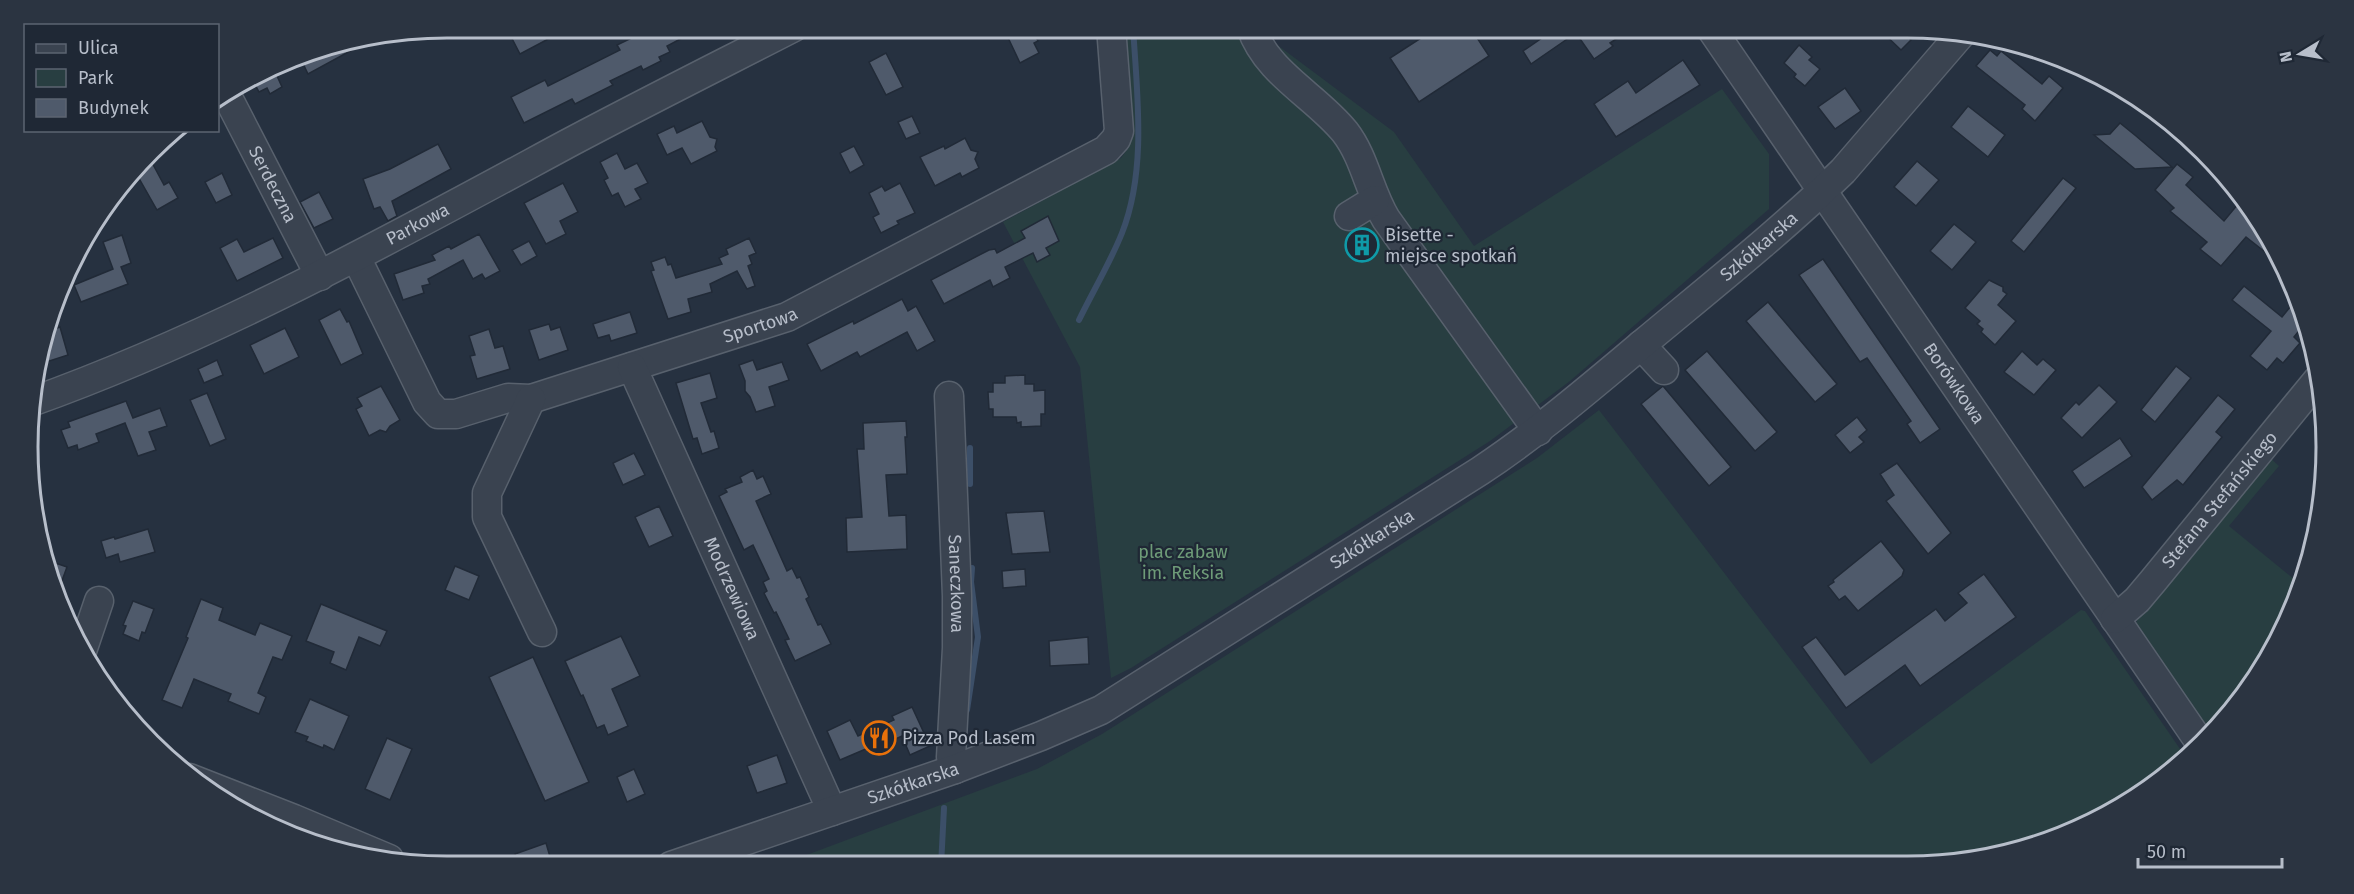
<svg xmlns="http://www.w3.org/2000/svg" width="2354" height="894" viewBox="0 0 2354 894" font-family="'Fira Sans',sans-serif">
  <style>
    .green { fill: #283e41 }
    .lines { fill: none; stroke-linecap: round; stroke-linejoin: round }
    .stream { stroke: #3c4f68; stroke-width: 6 }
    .building { fill: #4f5a6b; stroke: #212a37; stroke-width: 1.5 }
    .minor-casing { stroke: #58616d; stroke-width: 31 }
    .minor { stroke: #3a4350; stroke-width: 28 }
    .labels { text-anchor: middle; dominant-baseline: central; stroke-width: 4.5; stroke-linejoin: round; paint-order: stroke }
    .street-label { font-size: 18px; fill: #b7beca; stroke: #1f2835 }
    .poi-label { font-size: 18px; fill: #b7beca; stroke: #1f2835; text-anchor: start }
    .park-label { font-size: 18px; fill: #6e9b78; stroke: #1f2835 }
    .rim { fill: none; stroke: #b7beca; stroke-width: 3 }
  </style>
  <rect width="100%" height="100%" fill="#263140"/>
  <!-- green -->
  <g class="green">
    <polygon points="1123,27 1267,27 1272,41 1394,132 1474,246 1722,89 1769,154 1769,209 1570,381 1490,441 1131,668 1111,678 1080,367 1003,222 1121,158 1129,147 1132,131"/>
    <polygon points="1599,410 1871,764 2081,610 2085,611 2187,759 2092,824 1962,863 777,866 1037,769 1102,734 1537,458"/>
    <polygon points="2268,456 2279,466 2229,526 2300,584 2256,680 2206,735 2138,636 2136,624 2140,611"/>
  </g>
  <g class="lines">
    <!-- stream -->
    <g class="stream">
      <path d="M 1079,320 C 1093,291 1110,263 1122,233 C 1147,170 1137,93 1133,27"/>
      <polyline points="970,448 970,484"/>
      <polyline points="967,710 978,637 971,582 972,568"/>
      <polyline points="941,866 944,808"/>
    </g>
  </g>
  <!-- building -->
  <g class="building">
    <polygon points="506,27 571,27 520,54"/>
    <polygon points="654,27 703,27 667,46 670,52 659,57 661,61 643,70 641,66 610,81 613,85 575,104 572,99 524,123 511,97 545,80 548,86 620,50 617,45"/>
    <polygon points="1003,27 1031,27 1038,41 1034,43 1039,53 1020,63"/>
    <polygon points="1438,27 1470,27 1489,56 1419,102 1390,58"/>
    <polygon points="1558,27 1610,27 1618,38 1610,43 1613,46 1594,59 1576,33 1531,64 1523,51"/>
    <polygon points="1877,27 1899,27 1911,40 1901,50"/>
    <polygon points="364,41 365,43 308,74 299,55 312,49"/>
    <polygon points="1799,45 1812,57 1809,60 1820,69 1805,86 1794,77 1796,74 1784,63"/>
    <polygon points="1990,50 1997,56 2001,51 2042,84 2049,76 2063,88 2035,121 2022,109 2025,105 1976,66"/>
    <polygon points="886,53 903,87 886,95 869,62"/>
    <polygon points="1683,60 1700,85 1616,137 1594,104 1628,81 1636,93"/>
    <polygon points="273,67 282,87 270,94 267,88 259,92 251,77"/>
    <polygon points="1845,88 1861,111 1835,129 1818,107"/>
    <polygon points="1968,106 2005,135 1988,157 1951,127"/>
    <polygon points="912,116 920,133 906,139 898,122"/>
    <polygon points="702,121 710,137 717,139 715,147 717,151 691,164 682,148 667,155 657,134 674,126 677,133"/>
    <polygon points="2120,123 2136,136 2172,167 2135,169 2094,135 2110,134"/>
    <polygon points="965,138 971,150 978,152 975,159 979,168 962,177 960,173 935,186 920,157 944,146 945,149"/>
    <polygon points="438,144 451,169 392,201 397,216 388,221 380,207 374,209 363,179 390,169"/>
    <polygon points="854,146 864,165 850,173 840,153"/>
    <polygon points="617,153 625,169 637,163 648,183 635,189 641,199 625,207 618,193 612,196 604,180 608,178 600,162"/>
    <polygon points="149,157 164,185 169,182 178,198 157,210 136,173"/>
    <polygon points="1917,161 1939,180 1916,206 1894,187"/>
    <polygon points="2177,164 2193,177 2186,185 2224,221 2243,198 2271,237 2284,267 2246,237 2221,266 2200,249 2207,242 2170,211 2174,208 2155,190"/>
    <polygon points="222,173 232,195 216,203 205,182"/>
    <polygon points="2063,178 2076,188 2024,252 2011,241"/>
    <polygon points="563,183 578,212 560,221 566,234 546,244 524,203"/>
    <polygon points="900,183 915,213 897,221 899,224 881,233 873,217 879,214 869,193 882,186 885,191"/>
    <polygon points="319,192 333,219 314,228 300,202"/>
    <polygon points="1048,216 1059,241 1046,248 1050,255 1037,262 1033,253 1005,267 1010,278 993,287 990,280 944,304 931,280 989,250 995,249 997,253 1025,238 1021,231"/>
    <polygon points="1954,224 1976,242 1952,270 1930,251"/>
    <polygon points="479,234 500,271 485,279 482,274 473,279 463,260 428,279 430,284 422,286 424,293 403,300 394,274 435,260 432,255 449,246 451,249"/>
    <polygon points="122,235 131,263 121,267 128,284 81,302 74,285 113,269 103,242"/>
    <polygon points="273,238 283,258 237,281 220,248 237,239 244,252"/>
    <polygon points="749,238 756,253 749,256 752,264 748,266 755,286 747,289 737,271 710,284 712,292 688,299 691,312 668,319 651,271 654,270 651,262 665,257 668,265 671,264 676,278 722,264 719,258 728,254 726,249"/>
    <polygon points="529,241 537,256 521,265 512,250"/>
    <polygon points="1823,259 1940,429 1920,443 1907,424 1911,421 1867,358 1860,362 1799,275"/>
    <polygon points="1989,280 2003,287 2003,291 2007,294 1998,305 2016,321 1995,345 1981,332 1983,329 1977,324 1980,321 1965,308"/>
    <polygon points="2244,286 2282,317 2294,302 2305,312 2307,321 2294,337 2300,343 2283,363 2277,358 2267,370 2250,356 2271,331 2232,300"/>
    <polygon points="902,299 908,311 916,306 935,341 917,351 907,332 860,357 857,352 821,371 807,344 853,321 854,324"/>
    <polygon points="1768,302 1837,384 1815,402 1746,321"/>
    <polygon points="340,309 347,322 349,321 363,354 341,365 319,320"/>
    <polygon points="630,312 637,333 611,341 609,335 598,338 593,324"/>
    <polygon points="549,324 551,330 560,327 568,350 539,360 529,330"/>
    <polygon points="60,327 68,355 37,365 45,332"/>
    <polygon points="285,328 299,357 264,374 250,345"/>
    <polygon points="489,329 495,348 503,346 510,369 477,379 470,356 475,355 469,336"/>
    <polygon points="1707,351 1777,432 1755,451 1685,370"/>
    <polygon points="2022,351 2037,365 2043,359 2056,370 2034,395 2004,372"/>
    <polygon points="217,360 223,375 204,383 198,369"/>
    <polygon points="753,360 757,370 782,362 789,380 769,387 775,406 756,412 750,397 745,391 745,381 739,365"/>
    <polygon points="2176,366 2191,378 2155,422 2141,410"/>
    <polygon points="710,373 717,398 701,403 711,432 714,431 719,448 702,454 697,438 693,439 676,383"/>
    <polygon points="1025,375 1025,384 1034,384 1034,391 1045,390 1045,414 1041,414 1041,426 1021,427 1021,422 1017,423 1016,417 993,417 993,409 989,409 988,392 993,392 993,383 1005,383 1005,376"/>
    <polygon points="2099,385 2117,402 2082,438 2061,418 2076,402 2079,405"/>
    <polygon points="381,386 400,420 390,426 386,432 380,430 369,436 356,409 362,406 357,398"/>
    <polygon points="1663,386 1731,467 1709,486 1641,404"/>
    <polygon points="207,393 226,439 210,446 190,400"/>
    <polygon points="2218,395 2235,409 2216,432 2222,437 2183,485 2177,480 2152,500 2142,487"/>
    <polygon points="126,401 133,418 160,408 167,426 149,432 156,450 138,456 125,423 96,434 99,442 78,450 77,445 68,448 61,430 70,427 68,422"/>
    <polygon points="1857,417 1867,430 1859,437 1864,442 1850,453 1835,435"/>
    <polygon points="906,421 907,437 905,437 907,474 886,475 889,516 906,515 907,549 847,552 846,518 862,517 857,449 864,449 863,423"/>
    <polygon points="2120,438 2132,456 2084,488 2072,471"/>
    <polygon points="634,453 645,475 623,485 613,463"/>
    <polygon points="1897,463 1951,533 1928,554 1886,501 1894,495 1880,474"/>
    <polygon points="753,470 757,479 763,476 771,494 756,501 787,571 792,568 797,578 800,577 809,597 806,599 818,625 821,624 831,644 795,661 785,640 789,639 776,612 774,613 764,593 767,591 763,582 769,579 753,545 744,550 719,496 727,492 725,489 742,482 740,477"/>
    <polygon points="659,506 673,536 649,547 635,517"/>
    <polygon points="1044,511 1050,552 1012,554 1006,513"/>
    <polygon points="148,529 155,552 120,562 118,554 106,558 101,541 114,537 115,539"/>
    <polygon points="1881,541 1904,570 1902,576 1858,611 1845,596 1839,600 1828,586 1834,582 1833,580"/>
    <polygon points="44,559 67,567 56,597 51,581"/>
    <polygon points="455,566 479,576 469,600 445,590"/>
    <polygon points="1025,569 1026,586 1003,588 1002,571"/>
    <polygon points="1984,574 2016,617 1920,686 1905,665 1846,708 1802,647 1816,637 1845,675 1936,609 1945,621 1967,603 1958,593"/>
    <polygon points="201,599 223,608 219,620 255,635 260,623 292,636 282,660 273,657 258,693 266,697 259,714 228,701 231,694 194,679 182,708 162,700 188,638 186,637"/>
    <polygon points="133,601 154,609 145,633 142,632 139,641 123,634 126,626 123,625"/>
    <polygon points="321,604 387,631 380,646 359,637 346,670 330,663 334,652 306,641"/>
    <polygon points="621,636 640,676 612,689 628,726 608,735 604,725 597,728 583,695 581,696 565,661"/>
    <polygon points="1088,637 1089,664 1050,666 1049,641"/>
    <polygon points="533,657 589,782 545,801 489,677"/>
    <polygon points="310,699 349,716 334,750 324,745 323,748 306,741 308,737 295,732"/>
    <polygon points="912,707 930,746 910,755 902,736 869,751 868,748 840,760 827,731 850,720 858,736 894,720 892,716"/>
    <polygon points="387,738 412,749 390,800 365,789"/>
    <polygon points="777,755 787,783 757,793 747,766"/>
    <polygon points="634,769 645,794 627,802 617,777"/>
    <polygon points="546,843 553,867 519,867 515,854"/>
  </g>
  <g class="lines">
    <!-- minor casing -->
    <g class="minor-casing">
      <g id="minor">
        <path d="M 1251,27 C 1267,74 1315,95 1345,132 C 1365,158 1369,191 1386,219 L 1538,431"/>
        <path id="s1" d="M 1710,27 L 2201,744"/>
        <path id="s2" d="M 225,92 L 320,276"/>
        <polyline points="1349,216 1375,200"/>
        <path id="s3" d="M 356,257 L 427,402 L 438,414 L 456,414 L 508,398 L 531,399 L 787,317 L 1106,150 L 1116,139 L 1119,131 L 1111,27"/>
        <polyline points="1641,345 1664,370"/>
        <path id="s4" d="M 632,367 L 832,811"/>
        <path id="s5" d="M 949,396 L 957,596 L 957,648 L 951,757 L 955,769"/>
        <polyline points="531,399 487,493 487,517 542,632"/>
        <path id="s6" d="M 31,402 C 218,335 391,239 565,145 C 640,105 718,66 794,27"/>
        <path id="s7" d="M 2115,619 L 2137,600 L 2153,581 L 2320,377"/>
        <polyline points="82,651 99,601"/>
        <polyline points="189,778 294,819 389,859"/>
        <path id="s8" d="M 671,866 L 955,769 L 1041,736 L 1101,710 L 1480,471 C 1539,432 1592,386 1646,341 C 1712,286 1781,231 1843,171 L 1961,34"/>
      </g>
    </g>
    <!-- minor -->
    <use href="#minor" class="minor"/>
  </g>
  <!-- icons -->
  <defs>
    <g id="building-ring" transform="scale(1.725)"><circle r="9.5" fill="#1f2835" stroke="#0f9aa8" stroke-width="1.5"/><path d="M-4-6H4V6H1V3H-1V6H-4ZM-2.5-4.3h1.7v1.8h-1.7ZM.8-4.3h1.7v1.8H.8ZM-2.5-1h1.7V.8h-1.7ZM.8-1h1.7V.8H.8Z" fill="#0f9aa8"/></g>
    <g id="restaurant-ring" transform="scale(1.725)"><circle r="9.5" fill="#1f2835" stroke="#e8710a" stroke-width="1.5"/><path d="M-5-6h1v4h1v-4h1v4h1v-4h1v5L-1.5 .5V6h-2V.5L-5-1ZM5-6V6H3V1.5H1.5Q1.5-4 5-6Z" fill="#e8710a"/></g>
  </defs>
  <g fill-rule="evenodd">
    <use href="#building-ring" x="1362" y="245"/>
    <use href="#restaurant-ring" x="879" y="738"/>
  </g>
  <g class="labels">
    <!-- street labels -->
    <g class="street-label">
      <text stroke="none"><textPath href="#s2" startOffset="104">Serdeczna</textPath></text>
      <text stroke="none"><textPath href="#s6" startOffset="426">Parkowa</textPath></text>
      <text stroke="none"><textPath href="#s8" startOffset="1264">Szkółkarska</textPath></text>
      <text stroke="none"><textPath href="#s3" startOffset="514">Sportowa</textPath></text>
      <text stroke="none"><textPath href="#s1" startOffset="432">Borówkowa</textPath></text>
      <text stroke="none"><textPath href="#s7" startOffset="159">Stefana Stefańskiego</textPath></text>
      <text stroke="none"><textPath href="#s8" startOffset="778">Szkółkarska</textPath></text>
      <text stroke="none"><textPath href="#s5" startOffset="188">Saneczkowa</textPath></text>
      <text stroke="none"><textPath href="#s4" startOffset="243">Modrzewiowa</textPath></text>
      <text stroke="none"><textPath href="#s8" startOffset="256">Szkółkarska</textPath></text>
    </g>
    <!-- poi labels -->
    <g class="poi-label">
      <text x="1385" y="235">Bisette -<tspan x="1385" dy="21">miejsce spotkań</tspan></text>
      <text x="902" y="738">Pizza Pod Lasem</text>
    </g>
    <!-- park labels -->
    <g class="park-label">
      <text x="1183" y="552">plac zabaw<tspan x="1183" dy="21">im. Reksia</tspan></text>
    </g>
  </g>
  <!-- crop -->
  <path d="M0 0H2354V894H0ZM447 38H1907A409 409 0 0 1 2316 447V447A409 409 0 0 1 1907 856H447A409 409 0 0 1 38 447V447A409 409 0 0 1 447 38Z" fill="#2b3441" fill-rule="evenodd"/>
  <path class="rim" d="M447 38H1907A409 409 0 0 1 2316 447V447A409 409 0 0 1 1907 856H447A409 409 0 0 1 38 447V447A409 409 0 0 1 447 38Z"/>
  <!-- legend -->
  <rect x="24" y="24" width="195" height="108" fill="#1f2835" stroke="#5c6471" stroke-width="1.5"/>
  <rect x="36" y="44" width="30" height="9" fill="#3a4350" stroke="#5c6471" stroke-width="1.5"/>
  <text x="78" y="54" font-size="18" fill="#b7beca">Ulica</text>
  <rect x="36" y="69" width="30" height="18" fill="#283e41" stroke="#5c6471" stroke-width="1.5"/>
  <text x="78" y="84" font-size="18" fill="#b7beca">Park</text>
  <rect x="36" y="99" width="30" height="18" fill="#4f5a6b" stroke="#5c6471" stroke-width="1.5"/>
  <text x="78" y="114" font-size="18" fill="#b7beca">Budynek</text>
  <!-- north arrow -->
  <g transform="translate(2300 54) rotate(259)" stroke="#1f2835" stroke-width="4.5" paint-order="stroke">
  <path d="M0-4.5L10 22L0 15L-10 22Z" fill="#b7beca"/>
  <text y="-9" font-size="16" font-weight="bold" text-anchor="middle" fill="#b7beca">N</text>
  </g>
  <!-- scale -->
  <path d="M2138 858v9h144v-9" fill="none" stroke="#b7beca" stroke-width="3"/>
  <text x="2147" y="858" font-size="18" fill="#b7beca" stroke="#1f2835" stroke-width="4.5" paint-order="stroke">50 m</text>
</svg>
